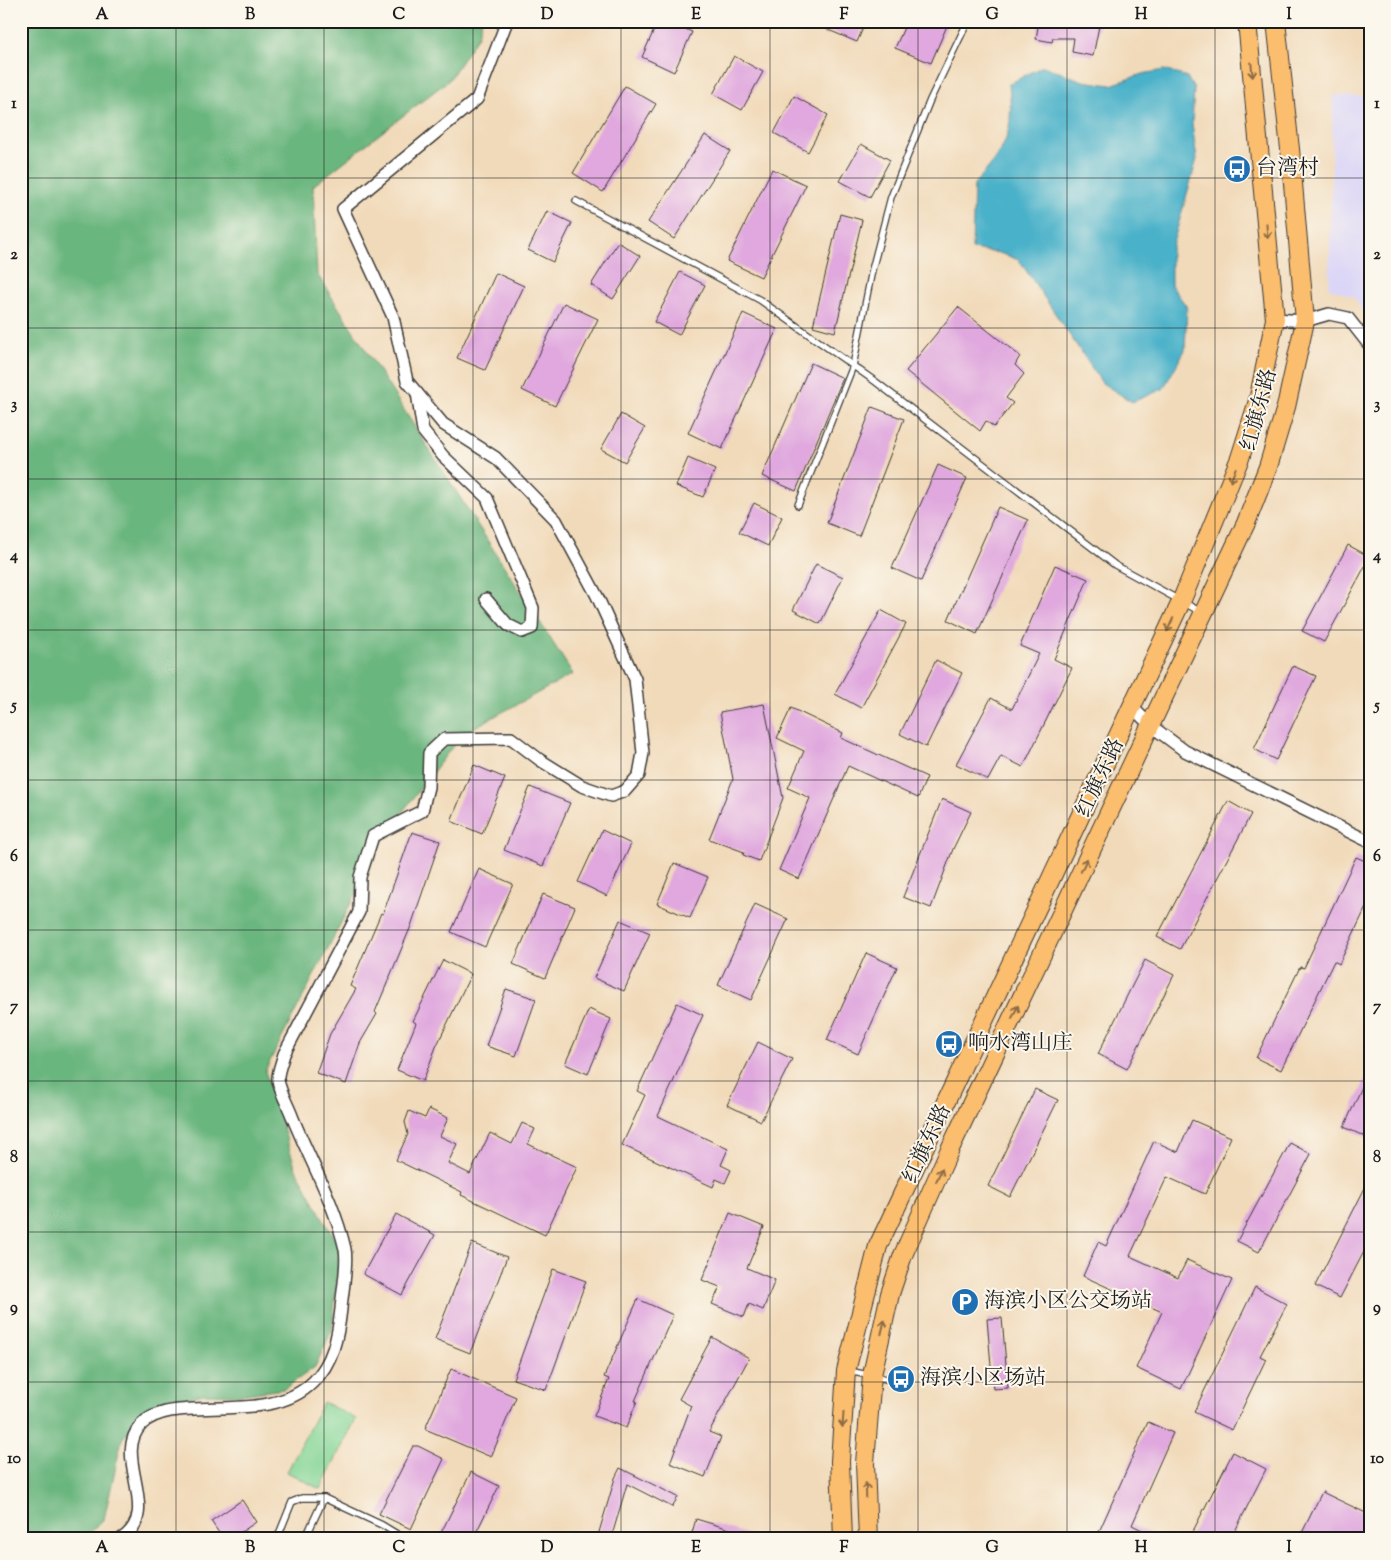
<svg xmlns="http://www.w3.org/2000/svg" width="1391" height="1560" viewBox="0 0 1391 1560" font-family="'Sorts Mill Goudy','Noto Serif SC',serif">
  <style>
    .built { fill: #dbd6f7 }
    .green { fill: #84d596; stroke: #507859 }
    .forest { fill: #6bb67f; stroke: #44694e }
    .water { fill: #4ab1c9; stroke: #336672 }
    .building { fill: #e0a8de }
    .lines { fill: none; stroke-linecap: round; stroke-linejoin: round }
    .lane-casing { stroke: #3c3834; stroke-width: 8 }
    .street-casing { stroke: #3c3834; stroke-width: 14 }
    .primary-casing { stroke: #3c3834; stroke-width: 20 }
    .lane { stroke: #fff; stroke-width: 5.5 }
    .street { stroke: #fff; stroke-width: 11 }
    .primary { stroke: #fbbd6e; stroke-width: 18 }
    .oneway { stroke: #8c6c45 }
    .grid { fill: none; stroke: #1c1c1c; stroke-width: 1; stroke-opacity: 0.55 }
    .labels { text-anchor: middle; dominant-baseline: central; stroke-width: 4; stroke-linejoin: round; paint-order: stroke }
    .poi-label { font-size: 21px; fill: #1c1c1c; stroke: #fbf7ec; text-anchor: start }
    .street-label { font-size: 21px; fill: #1c1c1c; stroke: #fbf7ec }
    .neatline { fill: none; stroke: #1c1c1c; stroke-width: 2 }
    .grid-label { font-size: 16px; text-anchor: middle; font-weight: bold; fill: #1c1c1c }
  </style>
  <rect width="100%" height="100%" fill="#fbf7ec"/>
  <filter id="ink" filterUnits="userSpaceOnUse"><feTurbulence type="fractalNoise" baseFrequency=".02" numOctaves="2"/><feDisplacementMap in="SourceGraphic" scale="10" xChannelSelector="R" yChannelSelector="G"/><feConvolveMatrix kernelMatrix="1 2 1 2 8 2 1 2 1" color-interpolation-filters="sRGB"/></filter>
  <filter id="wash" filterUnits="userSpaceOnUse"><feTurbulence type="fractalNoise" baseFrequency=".0096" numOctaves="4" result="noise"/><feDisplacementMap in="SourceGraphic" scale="20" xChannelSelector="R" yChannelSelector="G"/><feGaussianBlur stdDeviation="1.12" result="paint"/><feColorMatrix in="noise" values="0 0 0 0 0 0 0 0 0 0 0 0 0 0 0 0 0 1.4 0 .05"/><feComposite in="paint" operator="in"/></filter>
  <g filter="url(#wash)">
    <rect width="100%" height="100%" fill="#f1daba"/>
    <!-- built -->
    <polygon class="built" points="1333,95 1370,97 1370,323 1354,297 1329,288"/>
    <!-- green -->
    <polygon class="green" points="323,1402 356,1419 320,1489 287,1472"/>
    <!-- forest -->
    <polygon class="forest" points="21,21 482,21 478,36 449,80 313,186 317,274 573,674 462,734 388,831 265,1071 296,1169 340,1249 332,1330 315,1367 284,1389 239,1395 204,1394 154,1406 122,1439 104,1519 83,1539 21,1539"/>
    <!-- water -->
    <path class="water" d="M 1043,66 L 1083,81 L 1111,85 L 1142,74 L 1164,70 L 1187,77 L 1194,89 L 1192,124 L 1197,159 L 1171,250 L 1171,285 L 1187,307 L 1185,350 L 1163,389 L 1132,402 L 1102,383 L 1019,260 L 999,253 L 972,249 L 974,184 C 1007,149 1014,133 1009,84 Z"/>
    <g id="blocks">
      <!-- building -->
      <g class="building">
        <polygon points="658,21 668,21 692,32 674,72 642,57"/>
        <polygon points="807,21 866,21 857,42"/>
        <polygon points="907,21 949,21 931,63 895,48"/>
        <polygon points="1039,21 1100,21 1093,56 1072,52 1074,38 1053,38 1052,42 1036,39"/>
        <polygon points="734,56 763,72 742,110 713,94"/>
        <polygon points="625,86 656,104 603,192 573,173"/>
        <polygon points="794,96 828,115 808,152 774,133"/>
        <polygon points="705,135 730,151 674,239 648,222"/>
        <polygon points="861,144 890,160 870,197 840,181"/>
        <polygon points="772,169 806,185 761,277 727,261"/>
        <polygon points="547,211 572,223 553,262 528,250"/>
        <polygon points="840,214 862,220 835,332 813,326"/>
        <polygon points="618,242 640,256 613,299 591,285"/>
        <polygon points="680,272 705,285 679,335 654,322"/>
        <polygon points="496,273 524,286 485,370 457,358"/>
        <polygon points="564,303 598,319 555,406 522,390"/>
        <polygon points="958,307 1020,356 1015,365 1024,374 1006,398 1013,403 994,427 986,421 980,431 906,371"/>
        <polygon points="743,313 777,329 722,449 688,433"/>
        <polygon points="811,363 843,378 796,491 762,476"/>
        <polygon points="872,407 904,419 859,536 827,523"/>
        <polygon points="621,414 645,428 625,462 601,449"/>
        <polygon points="688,458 715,470 703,497 676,486"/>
        <polygon points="938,465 967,478 921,581 892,568"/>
        <polygon points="754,503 782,517 768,546 739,532"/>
        <polygon points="998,507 1028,520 977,634 948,620"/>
        <polygon points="1348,545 1370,557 1324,642 1302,631"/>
        <polygon points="816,564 843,577 820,624 793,610"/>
        <polygon points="1055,565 1088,579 1054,659 1072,668 1023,767 1001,756 988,780 956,764 991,698 1012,709 1039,654 1020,646"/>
        <polygon points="881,610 906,624 861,708 835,694"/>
        <polygon points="936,660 962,673 926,747 900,734"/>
        <polygon points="1293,666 1316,676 1276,760 1254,749"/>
        <polygon points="764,704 783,798 759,861 743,855 744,852 709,839 733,779 720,712"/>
        <polygon points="791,708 843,733 841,738 927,777 918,798 848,766 799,879 779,870 810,798 788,788 804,751 777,738"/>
        <polygon points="474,765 505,778 482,834 451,821"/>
        <polygon points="530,787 570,803 543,866 504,850"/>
        <polygon points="942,799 971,812 953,849 931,908 903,897"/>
        <polygon points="1228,801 1251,814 1180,949 1157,937"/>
        <polygon points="602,830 631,844 607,896 578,882"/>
        <polygon points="412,832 440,841 411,926 375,1012 377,1014 360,1043 346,1084 316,1073 330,1034 356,989 350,986 381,913 383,914"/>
        <polygon points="1356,857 1370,863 1370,899 1339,964 1334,961 1281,1070 1256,1058 1300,967 1304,968"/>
        <polygon points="674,863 708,877 690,918 657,904"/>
        <polygon points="479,869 513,884 485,947 451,932"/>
        <polygon points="543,894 575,907 545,978 513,964"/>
        <polygon points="755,904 788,919 751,1000 718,985"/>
        <polygon points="620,920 650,933 624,991 594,978"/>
        <polygon points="866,953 897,967 858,1054 827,1040"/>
        <polygon points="443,960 471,974 436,1047 423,1081 397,1070 416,1023 413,1021"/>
        <polygon points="1145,960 1174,975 1127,1069 1098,1054"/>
        <polygon points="506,989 536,999 516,1056 486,1046"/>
        <polygon points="677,1003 703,1015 658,1116 728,1149 721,1165 731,1170 725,1183 716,1179 713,1187 622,1145 645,1095 637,1091"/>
        <polygon points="589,1009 611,1019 588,1074 565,1064"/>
        <polygon points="758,1042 792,1059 761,1121 727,1105"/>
        <polygon points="1370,1069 1370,1139 1344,1127"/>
        <polygon points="1035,1089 1058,1100 1010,1197 988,1186"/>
        <polygon points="429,1109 448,1118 440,1136 457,1144 448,1163 470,1174 490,1133 512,1144 522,1123 535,1129 528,1144 577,1167 545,1235 461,1195 462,1192 396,1160 408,1134 405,1122 409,1111 425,1118"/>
        <polygon points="1192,1120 1231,1137 1205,1194 1167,1177 1130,1256 1178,1278 1187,1260 1232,1280 1181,1389 1136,1368 1162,1312 1083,1276 1098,1242 1106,1246 1154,1141 1178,1152"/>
        <polygon points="1290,1143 1311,1154 1259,1252 1237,1241"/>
        <polygon points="1370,1178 1370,1240 1340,1298 1315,1286"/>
        <polygon points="730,1213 764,1227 747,1268 775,1280 763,1310 749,1304 744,1317 712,1304 720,1287 702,1280"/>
        <polygon points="396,1214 435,1235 402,1295 363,1274"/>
        <polygon points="472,1243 507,1257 470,1353 435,1339"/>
        <polygon points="553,1269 586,1281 546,1390 513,1379"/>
        <polygon points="1255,1287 1287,1304 1260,1356 1266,1359 1232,1430 1194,1412"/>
        <polygon points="638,1299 673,1315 635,1401 637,1401 626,1428 594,1416 609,1379 604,1377"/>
        <polygon points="1002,1318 1008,1388 993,1389 987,1319"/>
        <polygon points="712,1337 749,1358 709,1432 721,1437 705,1477 670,1463 691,1406 679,1399"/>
        <polygon points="451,1369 516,1397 491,1457 425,1429"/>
        <polygon points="1148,1422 1173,1433 1132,1525 1160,1539 1108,1539 1098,1534"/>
        <polygon points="413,1446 418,1446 444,1459 411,1529 379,1514"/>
        <polygon points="1233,1452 1266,1469 1231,1539 1189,1539"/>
        <polygon points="620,1468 678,1497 672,1507 627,1484 611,1539 597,1539 615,1478"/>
        <polygon points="471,1472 499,1486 473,1539 447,1539 440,1535"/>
        <polygon points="1322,1492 1370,1515 1370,1539 1299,1539"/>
        <polygon points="242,1500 256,1522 231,1539 223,1539 211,1521"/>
        <polygon points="696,1519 753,1536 752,1539 700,1539 691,1536"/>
      </g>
    </g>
  </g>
  <g filter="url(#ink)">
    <use href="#blocks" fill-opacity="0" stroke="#3c3834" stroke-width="1"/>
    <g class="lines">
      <!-- lane casing -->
      <g class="lane-casing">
        <g id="lane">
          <polyline points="576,201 760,300 876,382 1115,565 1201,612"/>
          <polyline points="798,505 853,366 872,270 891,197 930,100 968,21"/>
          <polyline points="849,1371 891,1380"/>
          <polyline points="277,1539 292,1502 302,1498 324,1498 382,1525 405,1539"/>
          <polyline points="305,1539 324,1498"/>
        </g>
      </g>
      <!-- street casing -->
      <g class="street-casing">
        <g id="street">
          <polyline points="1275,319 1305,321 1329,314 1348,318 1370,346"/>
          <polyline points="417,393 423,431 443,456 487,498 533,608 532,628 522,632 508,625 486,599"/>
          <polyline points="1131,706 1150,725 1185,751 1370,842"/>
          <path d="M 121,1539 C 164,1512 111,1457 141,1425 C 172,1391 267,1428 313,1382 C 333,1363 338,1336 341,1309 C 342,1293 348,1265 345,1249 C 334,1201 310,1161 292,1116 C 288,1105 280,1092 278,1080 C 277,1073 282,1062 284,1054 L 359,912 L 360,877 L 373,836 L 422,811 L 428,787 L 429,753 L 444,739 L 511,738 L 540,760 L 582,786 L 611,796 L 625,791 L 639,775 L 643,753 L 635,679 L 597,596 L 556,520 L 496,458 L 443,424 L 407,381 L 393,317 L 343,209 L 477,99 L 507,21"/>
        </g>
      </g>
      <!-- primary casing -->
      <g class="primary-casing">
        <g id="primary">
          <polyline points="843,1539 840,1461 846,1371 878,1246 1181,602 1240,458 1258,401 1275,319 1247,21"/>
          <polyline points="868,1539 865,1463 872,1375 890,1294 903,1255 950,1149 1246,523 1268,467 1286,407 1305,321 1290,149 1276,21"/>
        </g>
      </g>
      <!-- lane -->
      <use href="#lane" class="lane"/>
      <!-- street -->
      <use href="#street" class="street"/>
      <!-- primary -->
      <use href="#primary" class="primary"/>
    </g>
    <!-- one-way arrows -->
    <defs><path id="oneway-shaft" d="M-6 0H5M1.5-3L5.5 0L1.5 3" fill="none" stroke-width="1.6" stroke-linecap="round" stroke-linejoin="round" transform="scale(1.25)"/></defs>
    <g class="oneway">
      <use href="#oneway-shaft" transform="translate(1252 70) rotate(84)"/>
      <use href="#oneway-shaft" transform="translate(1267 231) rotate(85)"/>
      <use href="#oneway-shaft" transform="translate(1233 475) rotate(111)"/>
      <use href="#oneway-shaft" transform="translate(1170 625) rotate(115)"/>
      <use href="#oneway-shaft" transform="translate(1084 865) rotate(-65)"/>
      <use href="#oneway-shaft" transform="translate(1015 1012) rotate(-65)"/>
      <use href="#oneway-shaft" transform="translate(939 1175) rotate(-66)"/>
      <use href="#oneway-shaft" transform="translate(883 1327) rotate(-77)"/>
      <use href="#oneway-shaft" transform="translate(843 1420) rotate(94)"/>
      <use href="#oneway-shaft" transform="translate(866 1490) rotate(-92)"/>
    </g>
  </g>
  <!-- grid -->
  <path class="grid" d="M 176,21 L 176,1539M 324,21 L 324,1539M 473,21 L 473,1539M 621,21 L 621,1539M 770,21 L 770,1539M 918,21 L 918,1539M 1067,21 L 1067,1539M 1215,21 L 1215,1539M 21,178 L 1370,178M 21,328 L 1370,328M 21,479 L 1370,479M 21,630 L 1370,630M 21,780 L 1370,780M 21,930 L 1370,930M 21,1081 L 1370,1081M 21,1232 L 1370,1232M 21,1382 L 1370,1382"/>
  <!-- icons -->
  <defs>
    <g id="bus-disc" transform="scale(1.4375)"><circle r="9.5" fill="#1f6fb2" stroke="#fbf7ec"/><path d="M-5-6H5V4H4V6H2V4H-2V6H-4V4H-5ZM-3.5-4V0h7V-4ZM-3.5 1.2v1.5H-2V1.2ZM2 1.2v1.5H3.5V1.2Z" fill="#fff"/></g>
    <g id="parking-disc" transform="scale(1.4375)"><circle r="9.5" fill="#1f6fb2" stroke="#fbf7ec"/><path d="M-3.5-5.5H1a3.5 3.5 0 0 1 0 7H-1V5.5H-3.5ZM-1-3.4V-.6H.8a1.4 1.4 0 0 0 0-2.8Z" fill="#fff"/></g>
  </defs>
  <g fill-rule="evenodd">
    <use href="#bus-disc" x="1237" y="169"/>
    <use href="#bus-disc" x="949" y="1044"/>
    <use href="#parking-disc" x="965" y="1302"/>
    <use href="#bus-disc" x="901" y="1379"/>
  </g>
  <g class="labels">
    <!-- poi labels -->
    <g class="poi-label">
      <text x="1256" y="169">台湾村</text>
      <text x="968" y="1044">响水湾山庄</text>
      <text x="984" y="1302">海滨小区公交场站</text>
      <text x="920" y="1379">海滨小区场站</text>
    </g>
    <!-- street labels -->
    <g class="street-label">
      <text transform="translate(1260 410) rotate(-75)">红旗东路</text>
      <text transform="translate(1101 778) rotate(-65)">红旗东路</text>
      <text transform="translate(928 1144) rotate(-65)">红旗东路</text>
    </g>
  </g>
  <!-- margin -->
  <rect width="1391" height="1560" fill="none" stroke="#fbf7ec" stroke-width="55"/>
  <rect x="28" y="28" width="1336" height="1504" class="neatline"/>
  <g class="grid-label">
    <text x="102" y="19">A</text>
    <text x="250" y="19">B</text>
    <text x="399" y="19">C</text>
    <text x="547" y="19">D</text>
    <text x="696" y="19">E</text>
    <text x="844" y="19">F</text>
    <text x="992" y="19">G</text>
    <text x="1141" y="19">H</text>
    <text x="1289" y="19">I</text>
    <text x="14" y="108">1</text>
    <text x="1377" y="108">1</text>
    <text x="14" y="259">2</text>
    <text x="1377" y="259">2</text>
    <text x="14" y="409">3</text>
    <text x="1377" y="409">3</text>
    <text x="14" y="560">4</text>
    <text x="1377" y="560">4</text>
    <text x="14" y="710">5</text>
    <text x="1377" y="710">5</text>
    <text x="14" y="861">6</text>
    <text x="1377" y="861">6</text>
    <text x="14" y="1011">7</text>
    <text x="1377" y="1011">7</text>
    <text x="14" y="1162">8</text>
    <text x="1377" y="1162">8</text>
    <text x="14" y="1312">9</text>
    <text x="1377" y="1312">9</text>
    <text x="14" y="1463">10</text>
    <text x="1377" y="1463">10</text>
    <text x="102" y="1552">A</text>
    <text x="250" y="1552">B</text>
    <text x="399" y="1552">C</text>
    <text x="547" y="1552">D</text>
    <text x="696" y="1552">E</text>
    <text x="844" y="1552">F</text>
    <text x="992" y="1552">G</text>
    <text x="1141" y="1552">H</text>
    <text x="1289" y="1552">I</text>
  </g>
</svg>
